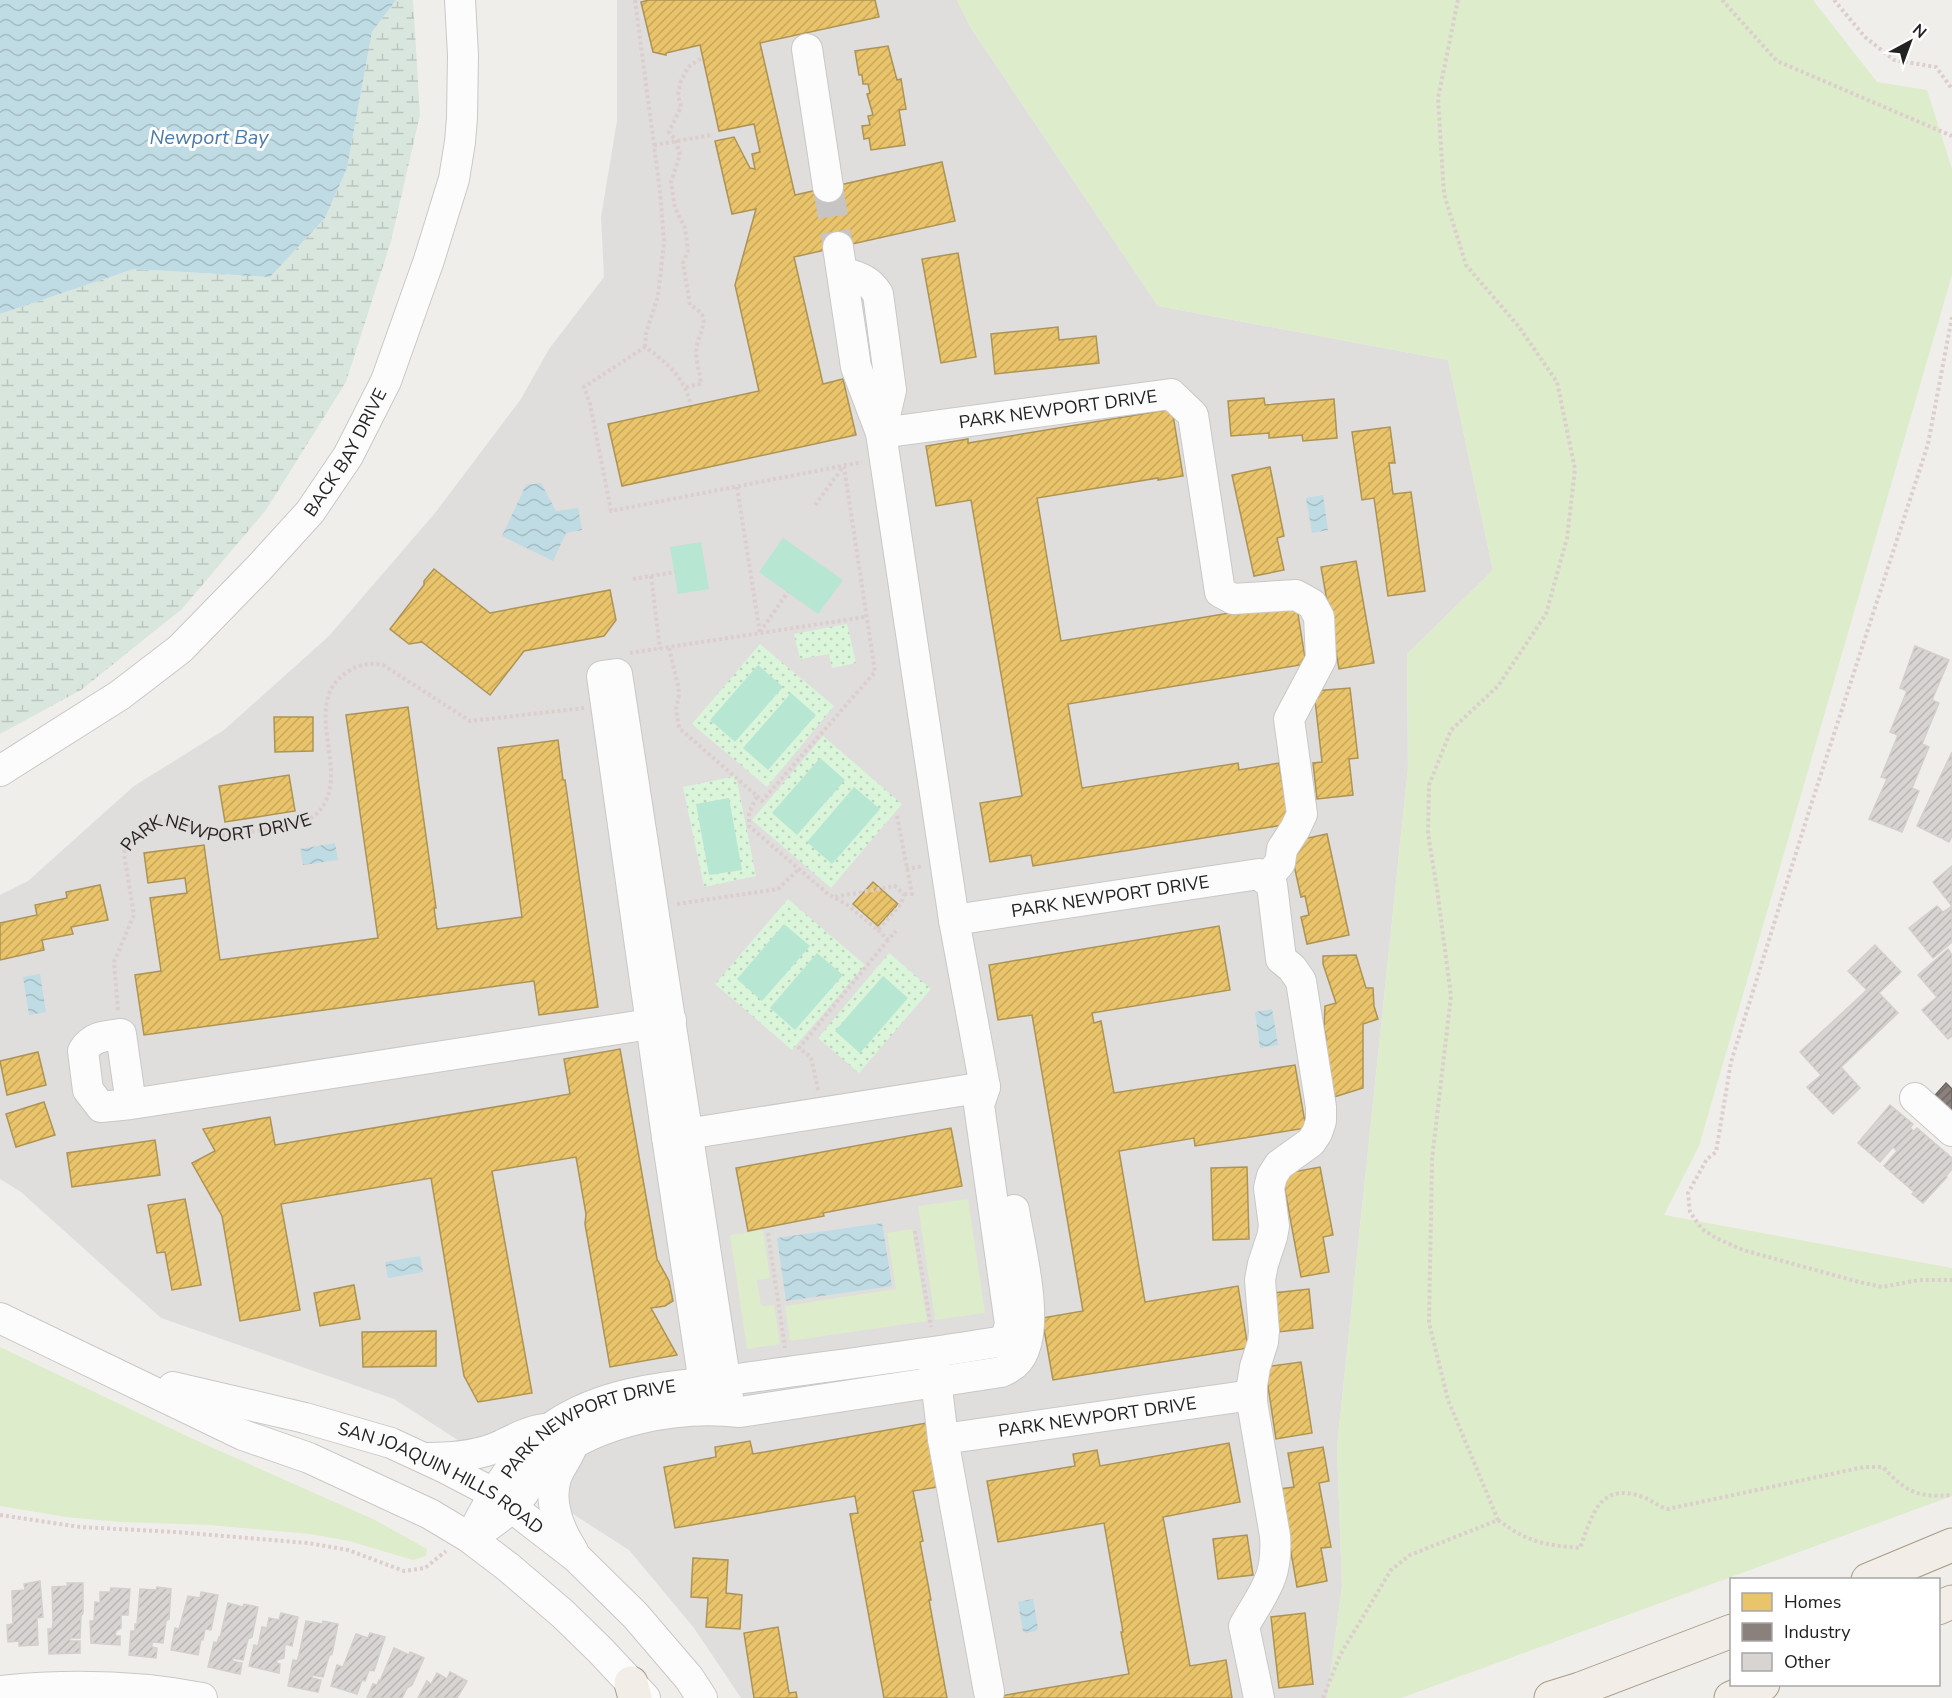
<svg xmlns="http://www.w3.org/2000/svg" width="1952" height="1698" viewBox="0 0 1952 1698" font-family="'Nunito Sans',sans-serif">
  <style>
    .residential { fill: #dfdedc }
    .grass { fill: #ddeccb }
    .wetland { fill: url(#wetland-marsh) }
    .park { fill: url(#park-dots) }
    .pitch { fill: #b7e6d2 }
    .water { fill: url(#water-waves) }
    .homes { fill: url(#homes-hatch); stroke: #ad9354; stroke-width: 1.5 }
    .industry { fill: url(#industry-hatch); stroke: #6b6461; stroke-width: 1.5 }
    .building { fill: url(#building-hatch); stroke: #d3d0cc; stroke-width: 1.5 }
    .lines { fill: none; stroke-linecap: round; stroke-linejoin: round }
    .minor-tunnel { stroke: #c7c5c3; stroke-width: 30; stroke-dasharray: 30 15; stroke-linecap: butt }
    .minor-casing { stroke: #c9c8c7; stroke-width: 32 }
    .major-casing { stroke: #a79c86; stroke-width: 35 }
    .path { stroke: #dccecd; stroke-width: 4; stroke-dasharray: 3 3; stroke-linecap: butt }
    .minor { stroke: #fdfcfc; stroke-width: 30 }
    .major { stroke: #f3ede7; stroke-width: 33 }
    .labels { text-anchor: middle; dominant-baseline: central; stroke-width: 6; stroke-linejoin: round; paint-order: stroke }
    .street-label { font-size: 18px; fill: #222; stroke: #fff }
    .water-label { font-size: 20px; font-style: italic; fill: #4a7aab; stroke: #fff }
  </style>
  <defs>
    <pattern id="wetland-marsh" width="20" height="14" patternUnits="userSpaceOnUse" patternTransform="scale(1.5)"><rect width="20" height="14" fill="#d9e6de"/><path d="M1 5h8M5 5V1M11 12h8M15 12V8" fill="none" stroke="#bac5be"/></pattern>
    <pattern id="park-dots" width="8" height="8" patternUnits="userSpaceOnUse" patternTransform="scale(1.5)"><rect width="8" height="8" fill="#daf5da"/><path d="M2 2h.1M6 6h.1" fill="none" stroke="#bbd2bb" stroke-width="1.8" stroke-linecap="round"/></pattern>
    <pattern id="water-waves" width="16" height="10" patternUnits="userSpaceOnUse" patternTransform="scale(1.5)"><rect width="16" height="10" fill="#bfdbe3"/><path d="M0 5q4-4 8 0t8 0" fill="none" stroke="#a4bcc2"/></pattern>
    <pattern id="homes-hatch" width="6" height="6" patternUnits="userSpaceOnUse" patternTransform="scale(1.5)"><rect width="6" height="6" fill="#e9c46a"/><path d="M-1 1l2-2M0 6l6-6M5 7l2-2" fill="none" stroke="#c8a85c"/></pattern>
    <pattern id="industry-hatch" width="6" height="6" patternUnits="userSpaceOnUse" patternTransform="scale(1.5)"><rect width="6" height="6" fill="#8a817c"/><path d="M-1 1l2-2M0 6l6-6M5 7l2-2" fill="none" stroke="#706965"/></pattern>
    <pattern id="building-hatch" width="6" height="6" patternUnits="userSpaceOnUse" patternTransform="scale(1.5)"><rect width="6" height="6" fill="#d7d4d2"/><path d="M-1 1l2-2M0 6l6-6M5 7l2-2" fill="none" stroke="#b8b6b4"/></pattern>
  </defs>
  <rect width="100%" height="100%" fill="#f0eeeb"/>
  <!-- residential -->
  <polygon class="residential" points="617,0 957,0 971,28 1158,306 1448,360 1493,570 1407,654 1408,768 1337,1447 1342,1587 1327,1698 741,1698 694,1628 629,1550 394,1399 161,1318 21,1192 0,1179 0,895 28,881 134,786 224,730 329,636 435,513 521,399 549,349 604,277 601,217 617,121"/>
  <!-- grass -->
  <g class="grass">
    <polygon points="957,0 1813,0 1877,82 1927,90 1952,169 1952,275 1699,1146 1664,1215 1952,1268 1952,1496 1401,1698 1327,1698 1342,1587 1337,1447 1408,768 1407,654 1493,570 1448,360 1158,306 971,28"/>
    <polygon points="968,1199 985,1313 935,1320 918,1206"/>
    <polygon points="912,1229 927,1321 790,1341 785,1306 896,1289 887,1233"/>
    <polygon points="763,1230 770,1278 757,1280 761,1306 774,1305 780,1344 747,1349 730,1235"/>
    <polygon points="0,1347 193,1439 375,1520 427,1549 426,1556 413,1560 349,1541 310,1534 210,1525 120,1522 66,1517 0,1506"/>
  </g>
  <!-- wetland -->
  <polygon class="wetland" points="396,0 413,0 420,115 391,241 346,382 266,510 182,609 81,690 0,734 0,314 134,269 270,277 325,218 347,168 372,32"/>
  <!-- park -->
  <g class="park">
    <polygon points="847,624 856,663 832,668 829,654 800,659 794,634"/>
    <polygon points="760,644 834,706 767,787 692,724"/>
    <polygon points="823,736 902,804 831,888 752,820"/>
    <polygon points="736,776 756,876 704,887 683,787"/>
    <polygon points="788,899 865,965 792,1050 715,984"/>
    <polygon points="889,953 931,989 859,1073 818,1038"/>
  </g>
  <!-- pitch -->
  <g class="pitch">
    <polygon points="783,538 843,580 818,614 759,572"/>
    <polygon points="701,542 709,589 678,594 670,547"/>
    <polygon points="758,665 783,687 735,742 710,720"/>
    <polygon points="791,693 816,715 768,770 743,748"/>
    <polygon points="820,758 845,780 797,835 772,813"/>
    <polygon points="854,787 880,809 832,864 807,842"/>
    <polygon points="729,798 742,870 709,875 696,804"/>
    <polygon points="784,924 810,946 762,1001 737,979"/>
    <polygon points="817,953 843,975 795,1030 770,1008"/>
    <polygon points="883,976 908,998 860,1053 835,1031"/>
  </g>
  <!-- water -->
  <g class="water">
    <polygon points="0,0 396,0 372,32 347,168 325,218 270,277 134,269 0,314"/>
    <polygon points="541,483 556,511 578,508 582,530 566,533 553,561 502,536 526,485"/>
    <polygon points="1323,495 1328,530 1312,533 1306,498"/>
    <polygon points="335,843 338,860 303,865 300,849"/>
    <polygon points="40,974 46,1012 29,1015 23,977"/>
    <polygon points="1272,1009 1278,1045 1260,1048 1255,1012"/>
    <polygon points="882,1223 892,1286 786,1301 777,1238"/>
    <polygon points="420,1256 423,1272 388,1278 385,1262"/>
    <polygon points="1033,1599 1038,1628 1036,1631 1026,1633 1023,1631 1018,1602"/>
  </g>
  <!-- homes -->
  <g class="homes">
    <polygon points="649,0 875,0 879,17 760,43 795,195 942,162 955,221 794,257 823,384 843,379 856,435 622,486 608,424 759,391 735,285 756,209 732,214 715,141 734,137 750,168 755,169 752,154 760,152 754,124 719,131 700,45 666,53 666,55 653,52 641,2"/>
    <polygon points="888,46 897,80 901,79 906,109 899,110 905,145 871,150 869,138 864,139 862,126 870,125 868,116 873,115 867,94 870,93 868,84 863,84 862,75 859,75 855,51"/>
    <polygon points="958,253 976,357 941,363 922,259"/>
    <polygon points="1058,327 1059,340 1096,336 1099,363 995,374 991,334"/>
    <polygon points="1264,398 1265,405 1334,399 1337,438 1303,441 1302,435 1269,438 1269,433 1231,436 1228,401"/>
    <polygon points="1172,409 1183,476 1158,480 1158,478 1037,498 1061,641 1296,602 1306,664 1068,704 1082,788 1238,763 1239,770 1279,763 1289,824 1033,866 1031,855 990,862 980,803 1022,796 971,500 936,506 926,446 968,439 968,443"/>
    <polygon points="1390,427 1395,463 1389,463 1393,494 1411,492 1425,591 1388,596 1374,498 1362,500 1352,432"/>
    <polygon points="1270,467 1284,536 1277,538 1284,570 1254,576 1232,475"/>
    <polygon points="1356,561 1374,663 1339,669 1321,567"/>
    <polygon points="434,569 490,613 610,590 616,620 604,636 524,651 490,695 422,642 409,644 390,629 424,585 424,581"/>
    <polygon points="1350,688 1358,758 1349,759 1353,795 1317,799 1313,763 1322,762 1314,691"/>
    <polygon points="408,707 436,908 434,908 437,929 522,917 498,748 558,740 563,780 565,780 598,1007 539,1015 534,981 144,1035 135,975 161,971 150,898 187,893 185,878 148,883 144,853 204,845 220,960 378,938 346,715"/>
    <polygon points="274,717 313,717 313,751 275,752"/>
    <polygon points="289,775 295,811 225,822 219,786"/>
    <polygon points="1327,834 1349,935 1307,944 1301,917 1309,915 1305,896 1301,897 1289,842"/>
    <polygon points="873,882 898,904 878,926 853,904"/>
    <polygon points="100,885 108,920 71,927 73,934 42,940 44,950 0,960 0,923 37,915 35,905 67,898 66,892"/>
    <polygon points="1219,926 1230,990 1092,1013 1094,1023 1101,1021 1114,1093 1295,1065 1306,1128 1195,1146 1194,1138 1119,1151 1145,1302 1238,1286 1248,1348 1053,1380 1042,1318 1083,1311 1032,1015 998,1020 989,965"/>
    <polygon points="1356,955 1366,988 1373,988 1374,1006 1378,1019 1363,1024 1363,1088 1334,1097 1327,1075 1326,1036 1324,1029 1325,1006 1336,1003 1323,964 1323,956"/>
    <polygon points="620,1049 657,1259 669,1281 673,1301 665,1306 651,1308 677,1355 610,1367 585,1224 586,1214 576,1157 492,1171 532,1393 478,1402 464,1376 431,1178 281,1204 300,1310 240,1321 222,1216 192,1163 215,1151 203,1129 270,1117 275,1145 570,1094 564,1059"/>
    <polygon points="38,1052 46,1085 7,1095 0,1061"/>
    <polygon points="44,1102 55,1135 16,1147 6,1114"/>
    <polygon points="951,1128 962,1186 823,1213 824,1216 748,1231 736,1168"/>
    <polygon points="155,1140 160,1175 72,1187 67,1153"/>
    <polygon points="1247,1167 1249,1239 1213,1240 1211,1168"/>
    <polygon points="1320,1167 1333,1235 1323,1237 1329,1272 1301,1277 1282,1174"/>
    <polygon points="185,1199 201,1285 172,1290 165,1252 157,1253 148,1205"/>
    <polygon points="354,1285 360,1319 320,1326 314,1293"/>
    <polygon points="1309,1289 1313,1328 1278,1332 1273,1293"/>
    <polygon points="436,1331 436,1366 363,1367 362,1332"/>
    <polygon points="1301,1362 1312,1433 1276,1439 1265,1367"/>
    <polygon points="926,1423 938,1487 913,1491 923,1541 920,1542 931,1600 929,1600 947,1698 884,1698 850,1514 858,1513 855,1496 675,1528 664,1467 716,1457 715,1447 750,1441 753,1454"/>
    <polygon points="1229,1443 1240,1502 1163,1517 1190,1666 1226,1660 1232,1698 1001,1698 1000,1696 1129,1674 1121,1632 1123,1632 1104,1523 998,1542 987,1481 1075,1466 1073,1454 1097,1450 1100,1466"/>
    <polygon points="1323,1447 1329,1481 1319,1483 1331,1547 1321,1548 1327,1581 1297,1587 1280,1489 1294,1487 1288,1453"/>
    <polygon points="1247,1535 1253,1575 1218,1579 1213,1539"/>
    <polygon points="693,1558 728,1560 726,1593 742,1595 740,1629 706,1627 708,1598 691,1597"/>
    <polygon points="1305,1613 1313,1684 1279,1688 1271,1617"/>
    <polygon points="778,1627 789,1693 796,1692 797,1698 754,1698 744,1633"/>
  </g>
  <!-- industry -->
  <polygon class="industry" points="1946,1083 1952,1089 1952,1121 1930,1101"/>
  <!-- building -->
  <g class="building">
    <polygon points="1915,646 1949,660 1932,700 1939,703 1922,744 1929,747 1912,788 1919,791 1902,832 1869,819 1887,779 1881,777 1898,735 1890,732 1907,691 1900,688"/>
    <polygon points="1952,752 1952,836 1949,842 1917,826"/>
    <polygon points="1952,866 1952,942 1933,958 1909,928 1937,906 1943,912 1952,906 1933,882"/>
    <polygon points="1875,945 1901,972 1879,993 1898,1013 1841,1067 1860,1088 1833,1114 1807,1087 1821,1075 1800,1052 1867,990 1848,971"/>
    <polygon points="1948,949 1952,955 1952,1036 1948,1039 1922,1010 1937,997 1918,975"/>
    <polygon points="1890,1105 1913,1124 1910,1128 1914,1131 1917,1128 1952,1158 1952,1169 1946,1176 1947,1177 1923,1203 1912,1194 1914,1192 1884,1166 1897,1151 1893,1147 1880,1162 1858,1143"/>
    <polygon points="40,1581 43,1617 37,1618 38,1645 19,1646 19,1641 8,1642 7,1625 13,1624 12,1591 25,1590 24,1584"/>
    <polygon points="67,1583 83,1583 83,1613 81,1616 80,1638 70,1638 70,1641 80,1641 80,1653 49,1654 48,1629 52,1629 53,1622 52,1587 68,1586"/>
    <polygon points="157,1587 171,1589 169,1619 166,1621 163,1643 152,1642 152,1647 157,1648 156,1658 129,1655 131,1631 135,1631 135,1624 137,1625 140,1589 156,1590"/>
    <polygon points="111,1588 130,1589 128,1615 121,1615 121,1628 116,1631 115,1636 120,1636 120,1645 91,1643 90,1621 94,1621 95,1602 100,1603 100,1592 110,1592"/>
    <polygon points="201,1592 218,1595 211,1630 205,1629 203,1640 201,1639 198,1655 171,1650 175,1628 179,1629 188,1596 200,1598"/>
    <polygon points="228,1603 243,1607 244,1604 258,1607 252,1637 248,1639 243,1660 233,1658 232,1661 242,1663 240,1674 208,1667 214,1642 217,1643 219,1637 220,1638"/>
    <polygon points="281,1613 298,1617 292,1646 285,1644 284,1658 277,1660 276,1663 280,1664 279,1673 249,1666 254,1645 258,1646 262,1627 267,1628 269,1618 279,1620"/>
    <polygon points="306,1621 322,1624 323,1621 338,1624 332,1654 329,1656 323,1677 312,1675 312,1678 321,1680 318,1692 288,1686 293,1660 297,1661 299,1655"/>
    <polygon points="370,1633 385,1637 374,1671 369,1670 365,1681 362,1680 357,1694 331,1686 337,1665 343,1667 356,1634 368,1638"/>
    <polygon points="394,1648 409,1655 410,1652 424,1658 412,1685 407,1688 402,1698 367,1698 373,1684 377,1685 379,1680 380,1681"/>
    <polygon points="450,1672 467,1681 457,1698 418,1698 427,1681 431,1684 437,1673 447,1679"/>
  </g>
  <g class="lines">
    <!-- minor-tunnel -->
    <polyline class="minor-tunnel" points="828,187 838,247"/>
    <!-- minor casing -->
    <g class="minor-casing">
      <g id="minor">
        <polyline points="807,49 828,187"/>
        <path id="s2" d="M 842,272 C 858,277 869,279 878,294 L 891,390 L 881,433 L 1171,394 L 1193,415 L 1220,592 L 1233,599 L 1296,595 L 1312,604 L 1319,617 L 1321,659 L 1289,719 L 1302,814 L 1295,829 L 1282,849 L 1280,863 L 1266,879"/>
        <path id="s3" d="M 0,771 L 120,695 L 180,649 L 259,568 L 310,512 L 348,456 L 386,381 L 429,260 L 454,179 L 460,142 L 462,118 L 463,55 L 460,0"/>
        <path id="s4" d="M 954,920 L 1259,874 L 1272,885 L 1281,959 L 1292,968 L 1301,981 L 1321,1107 L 1321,1121 L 1317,1133 L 1311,1142 L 1279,1165 L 1272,1176 L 1269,1188 L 1274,1226 L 1272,1237 L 1263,1264 L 1260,1280 L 1264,1331 L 1263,1342 L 1255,1367 L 1252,1385 L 1252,1402 L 1275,1536 C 1278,1578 1264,1591 1244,1626 L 1259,1698"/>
        <polyline points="1915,1098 1952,1131"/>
        <path d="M 131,1104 L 121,1034 C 105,1036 92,1036 83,1051 L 88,1090 L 101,1107 L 131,1104 L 631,1027 L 671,1020"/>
        <polyline points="667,1137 985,1087"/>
        <polyline points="0,1318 243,1435 309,1458 430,1514 470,1538 508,1567 563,1614 600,1650 645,1698"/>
        <polyline points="934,1363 943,1439 989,1692"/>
        <path id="s5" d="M 173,1387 L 305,1418 L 391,1443 L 445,1468 L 493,1493 L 576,1557 L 635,1615 L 689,1678 L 702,1698"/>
        <polyline points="708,1410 667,1137 602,676 617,674 730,1411"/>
        <path id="s6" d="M 943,1439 L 1252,1395"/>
        <path d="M 571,1449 C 567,1459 559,1468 556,1478 C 548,1503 560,1531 573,1551"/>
        <path d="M 428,1458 C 453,1458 479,1456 502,1445 C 516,1438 529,1431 545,1429"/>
        <path d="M 475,1535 C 487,1526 501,1518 512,1507 C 526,1494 534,1473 549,1460 C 599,1420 678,1405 740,1412 L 1001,1372 C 1011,1368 1020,1361 1024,1350 C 1038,1316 1020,1247 1014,1210"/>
        <path id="s7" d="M 470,1538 C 491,1498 514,1453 553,1426 C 613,1385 690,1386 759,1376 C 839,1365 918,1355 998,1342 L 1006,1338 L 1010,1324 L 979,1105 L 985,1087 L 954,920 L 881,433 L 856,367 L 838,247"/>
        <path d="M 0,1691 C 68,1684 135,1685 202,1698"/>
      </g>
    </g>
    <!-- major casing -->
    <g class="major-casing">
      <g id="major">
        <polyline points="1868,1580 1952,1545"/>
        <polyline points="1938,1608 1952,1602"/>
        <polyline points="631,1683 635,1698"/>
        <polyline points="1551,1698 1580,1689 1732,1631"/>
        <polyline points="1731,1698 1763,1684"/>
      </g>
    </g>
    <!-- path -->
    <g class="path">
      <polyline points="635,0 660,191 664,242 658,296 646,333 645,347"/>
      <polyline points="1722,0 1777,61 1952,136"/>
      <polyline points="1834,0 1865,37 1894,60 1936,67 1952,89"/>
      <polyline points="654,145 712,135"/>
      <polyline points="1952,317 1928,444 1810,808 1731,1062 1716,1152 1707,1159 1688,1193 1690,1212 1702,1229 1716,1238 1743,1250 1855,1281 1882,1287 1919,1280 1952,1280"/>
      <path d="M 686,387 L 701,384 C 700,373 694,356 697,345 C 701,327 713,317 690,305 L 683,263 L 688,251 L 685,228 L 675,208 L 671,182 L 680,155 L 676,141 L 669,132 L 681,107 L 678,95 L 681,81 L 688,67 L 703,57"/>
      <path d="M 690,402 C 684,377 665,361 645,347 L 584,387 L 590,404 L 611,511 L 862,462"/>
      <polyline points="737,487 760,633"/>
      <polyline points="815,505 843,467"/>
      <polyline points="651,576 660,649"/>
      <polyline points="633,579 675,572"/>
      <polyline points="760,632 788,592"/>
      <polyline points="669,648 678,685 679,695 676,709 679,728 757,796 749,813 749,826 828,894 846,904 878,930 901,904 904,894 895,886 835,897"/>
      <polyline points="630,653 865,617"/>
      <polyline points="757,796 762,801 875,672 844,467"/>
      <polyline points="897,816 912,894 904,894"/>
      <polyline points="906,869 923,866"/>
      <polyline points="677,904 778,889 800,868"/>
      <polyline points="878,930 888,940 896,931"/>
      <path id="s1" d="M 118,1010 L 114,962 L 134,915 L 124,854 C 125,844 133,839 140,834 C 146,829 153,823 160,821 C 175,817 200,834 216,835 C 230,837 305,824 314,816 C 359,778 294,704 349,671 C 360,664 370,662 383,665 L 470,721 L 584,708"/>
      <polyline points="818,1090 811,1057 799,1048 888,940"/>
      <polyline points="915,1231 931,1327"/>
      <polyline points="768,1233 785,1348"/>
      <polyline points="0,1515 80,1527 175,1532 308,1543 348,1550 404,1571 425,1568 446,1551"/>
      <path d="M 1498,1520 C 1528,1542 1543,1545 1580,1548 C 1592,1516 1599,1481 1643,1497 C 1652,1500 1659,1507 1668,1509 L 1864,1467 L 1883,1467 C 1905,1492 1919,1498 1952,1495"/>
      <polyline points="1323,1698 1340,1655 1391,1570 1410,1555 1498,1520 1448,1400 1429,1323 1432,1159 1451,996 1437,889 1428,834 1429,785 1451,730 1498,686 1546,614 1567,538 1575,469 1557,382 1519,327 1466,265 1444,194 1438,98 1458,0"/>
    </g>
    <!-- minor -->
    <use href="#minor" class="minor"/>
    <!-- major -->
    <use href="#major" class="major"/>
  </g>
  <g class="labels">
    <!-- street labels -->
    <g class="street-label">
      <text stroke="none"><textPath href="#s2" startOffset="363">PARK NEWPORT DRIVE</textPath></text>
      <text stroke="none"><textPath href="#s3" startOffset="476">BACK BAY DRIVE</textPath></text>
      <text stroke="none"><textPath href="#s1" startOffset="266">PARK NEWPORT DRIVE</textPath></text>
      <text stroke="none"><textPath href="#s4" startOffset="158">PARK NEWPORT DRIVE</textPath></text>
      <text stroke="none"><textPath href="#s6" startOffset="156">PARK NEWPORT DRIVE</textPath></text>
      <text stroke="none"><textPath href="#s7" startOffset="171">PARK NEWPORT DRIVE</textPath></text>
      <text stroke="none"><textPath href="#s5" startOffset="285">SAN JOAQUIN HILLS ROAD</textPath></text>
    </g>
    <!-- water labels -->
    <g class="water-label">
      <text x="209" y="137">Newport Bay</text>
    </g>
  </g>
  <!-- legend -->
  <rect x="1730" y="1578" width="210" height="108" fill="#ffffff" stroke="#a7a7a7" stroke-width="1.5"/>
  <rect x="1742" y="1593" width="30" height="18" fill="#e9c46a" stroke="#a7a7a7" stroke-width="1.5"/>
  <text x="1784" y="1608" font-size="18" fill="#222222">Homes</text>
  <rect x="1742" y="1623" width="30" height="18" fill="#8a817c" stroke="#a7a7a7" stroke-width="1.5"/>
  <text x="1784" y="1638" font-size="18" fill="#222222">Industry</text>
  <rect x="1742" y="1653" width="30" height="18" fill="#d7d4d2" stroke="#a7a7a7" stroke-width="1.5"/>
  <text x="1784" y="1668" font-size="18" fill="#222222">Other</text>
  <!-- north arrow -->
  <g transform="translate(1910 42) rotate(41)" stroke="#ffffff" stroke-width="4.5" paint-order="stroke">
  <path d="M0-4.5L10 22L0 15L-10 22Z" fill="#222222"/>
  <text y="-9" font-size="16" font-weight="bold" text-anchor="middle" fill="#222222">N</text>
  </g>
</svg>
